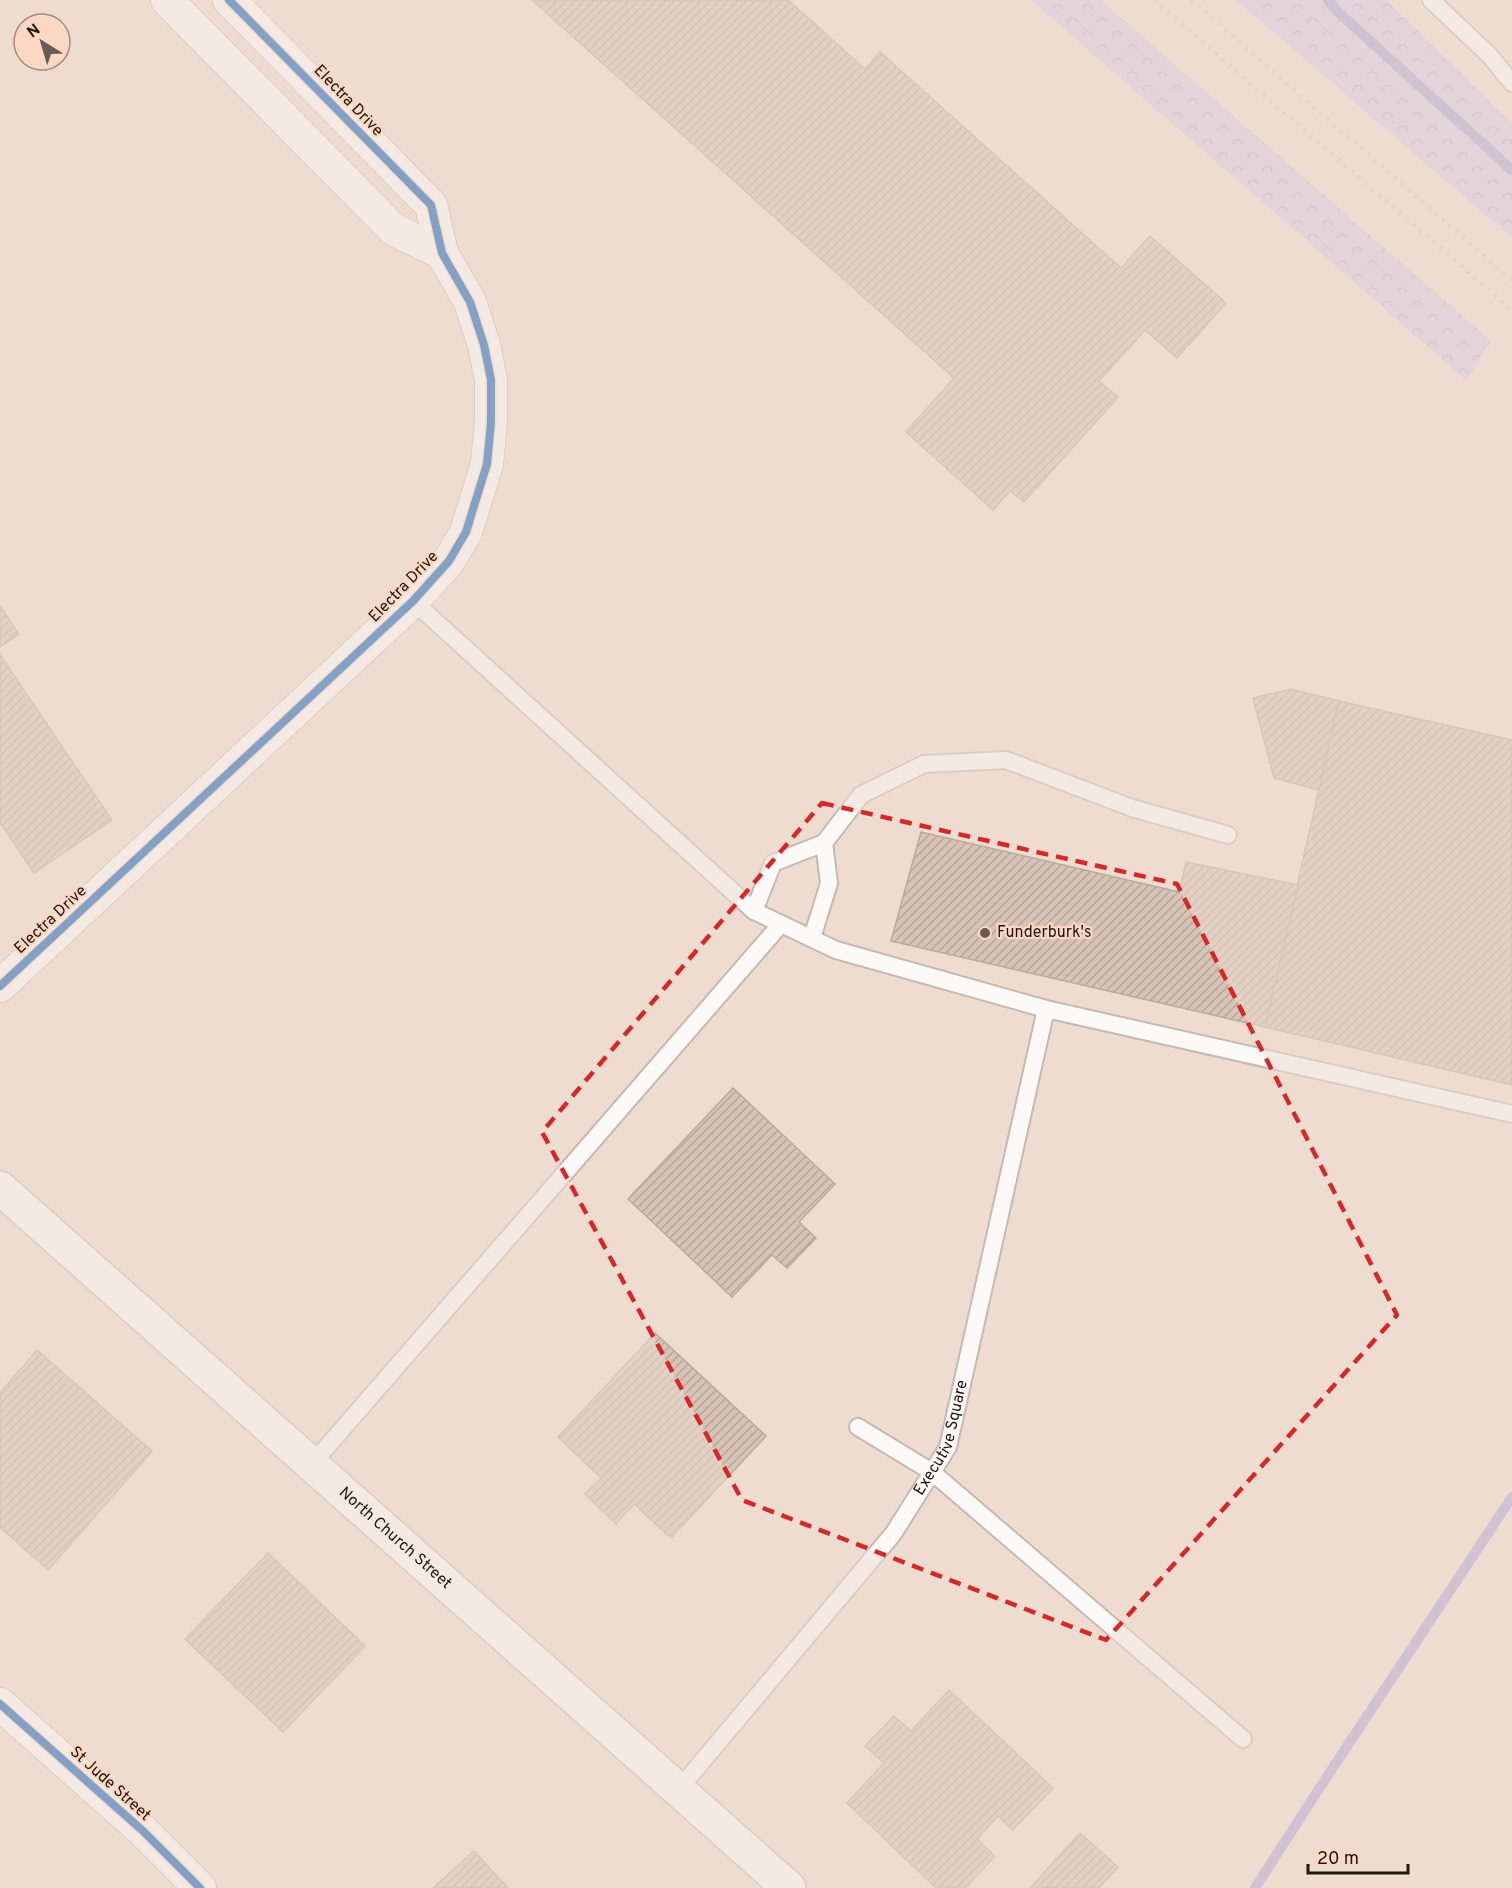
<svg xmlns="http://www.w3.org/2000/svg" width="1512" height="1888" viewBox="0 0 1512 1888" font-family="Overpass,sans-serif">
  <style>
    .forest { fill: url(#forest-crowns) }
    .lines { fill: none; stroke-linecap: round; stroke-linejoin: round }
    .stream { stroke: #aca0d4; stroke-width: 10 }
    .building { fill: url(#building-hatch); stroke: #b8aaa1; stroke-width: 1.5 }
    .service-casing { stroke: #c7b9b0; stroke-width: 20 }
    .minor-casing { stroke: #c7b9b0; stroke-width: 34 }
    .secondary-casing { stroke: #c7b9b0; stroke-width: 36 }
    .service { stroke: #fcfaf8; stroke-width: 16 }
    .minor { stroke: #fcfaf8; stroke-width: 32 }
    .secondary { stroke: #fcfaf8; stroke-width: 33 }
    .rail { stroke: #d3ceca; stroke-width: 4.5; stroke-dasharray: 3 6; stroke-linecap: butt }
    .cycleway-casing { stroke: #fbd8c4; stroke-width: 11 }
    .cycleway { stroke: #0057b8; stroke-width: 8 }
    .marked { fill: none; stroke: #d62828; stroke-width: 4.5; stroke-dasharray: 12 8; stroke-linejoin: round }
    .poi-dot { fill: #695b52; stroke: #fbd8c4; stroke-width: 2 }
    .labels { text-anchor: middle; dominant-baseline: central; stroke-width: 4.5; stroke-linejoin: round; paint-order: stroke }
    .street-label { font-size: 16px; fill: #21150e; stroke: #fbd8c4 }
    .poi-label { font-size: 16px; fill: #21150e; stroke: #fbd8c4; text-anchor: start }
  </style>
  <defs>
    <pattern id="forest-crowns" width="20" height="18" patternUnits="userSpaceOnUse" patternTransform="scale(1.5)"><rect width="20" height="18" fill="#d5cae5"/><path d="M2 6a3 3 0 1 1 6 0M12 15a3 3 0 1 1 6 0" fill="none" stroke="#b7adc3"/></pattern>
    <pattern id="building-hatch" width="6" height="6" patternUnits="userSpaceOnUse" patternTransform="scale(1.5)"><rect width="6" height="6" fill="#d8c3b7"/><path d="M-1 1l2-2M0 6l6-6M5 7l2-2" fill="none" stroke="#b9a79c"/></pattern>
  </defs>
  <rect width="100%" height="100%" fill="#eedcd1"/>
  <!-- forest -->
  <g class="forest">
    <polygon points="1031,0 1101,0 1491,341 1467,381"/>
    <polygon points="1236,0 1386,0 1512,123 1512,238"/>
  </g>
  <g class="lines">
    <!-- stream -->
    <g class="stream">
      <polyline points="1328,0 1337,11 1512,170"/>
      <polyline points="1255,1888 1330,1772 1512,1497"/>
    </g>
  </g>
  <!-- building -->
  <g class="building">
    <polygon points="532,0 788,0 865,69 880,52 1121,268 1150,236 1226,303 1177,358 1145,330 1099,381 1118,397 1024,502 1010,491 993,510 906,432 954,378"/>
    <polygon points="0,606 19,634 0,647"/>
    <polygon points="0,655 112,820 34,873 0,823"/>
    <polygon points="1291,689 1339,701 1319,790 1274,778 1253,698"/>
    <polygon points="1339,701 1512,740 1512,1085 1265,1027"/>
    <polygon points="921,832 1179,892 1186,862 1298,885 1265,1027 891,941"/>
    <polygon points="733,1088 835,1184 799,1222 816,1238 787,1268 772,1255 732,1297 628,1199"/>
    <polygon points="655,1333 766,1436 671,1538 634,1504 616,1524 585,1494 601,1478 558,1437"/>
    <polygon points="37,1350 152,1451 48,1570 0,1527 0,1393"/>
    <polygon points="268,1553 365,1646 283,1732 185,1639"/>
    <polygon points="949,1690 1053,1788 1013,1830 998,1816 977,1839 995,1856 965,1888 936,1888 847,1803 884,1763 865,1746 894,1716 911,1731"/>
    <polygon points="1080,1833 1118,1867 1099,1888 1030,1888"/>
    <polygon points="474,1851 508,1888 433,1888"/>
  </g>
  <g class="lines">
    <!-- service casing -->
    <g class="service-casing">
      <g id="service">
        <polyline points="1431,0 1490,56 1512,83"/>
        <polyline points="413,601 754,911 836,950 1046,1009 1512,1114"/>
        <polyline points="824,843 861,795 924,764 1006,760 1132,808 1228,835"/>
        <polyline points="754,911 773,863 824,843 829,883 812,938"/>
        <polyline points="858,1427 932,1472 1243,1739"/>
        <polyline points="312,1464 781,924"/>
        <path id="s1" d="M 679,1789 L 893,1534 L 948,1447 L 1046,1009"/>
      </g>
    </g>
    <!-- minor casing -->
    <g class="minor-casing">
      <g id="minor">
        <polyline points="167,0 394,230 442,253"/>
        <polyline points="0,986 413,601 449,561 466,532 487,464 491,422 491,380 484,345 470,302 442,253 431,205 229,0"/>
        <polyline points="0,1704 143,1831 200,1888"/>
      </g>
    </g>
    <!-- secondary casing -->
    <g class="secondary-casing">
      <g id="secondary">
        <path id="s2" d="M 0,1188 L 789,1888"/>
      </g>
    </g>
    <!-- service -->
    <use href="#service" class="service"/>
    <!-- minor -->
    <use href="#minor" class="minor"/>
    <!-- secondary -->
    <use href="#secondary" class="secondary"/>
    <!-- rail -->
    <g class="rail">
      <polyline points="1154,0 1512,310"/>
      <polyline points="1191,0 1512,280"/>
    </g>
    <!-- cycleway casing -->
    <g class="cycleway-casing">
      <g id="cycleway">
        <polyline points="0,986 413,601 449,561 466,532 487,464 491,422 491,380 484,345 470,302 442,253 431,205 229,0"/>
        <polyline points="0,1704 143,1831 200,1888"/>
      </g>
    </g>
    <!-- cycleway -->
    <use href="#cycleway" class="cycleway"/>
  </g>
  <!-- marked area -->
  <path d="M0 0H1512V1888H0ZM 822,803 L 1177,884 L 1397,1315 L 1106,1640 L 742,1500 L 542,1132 Z" fill="#eedcd1" fill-opacity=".55" fill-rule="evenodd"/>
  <path class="marked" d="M 822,803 L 1177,884 L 1397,1315 L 1106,1640 L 742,1500 L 542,1132 Z"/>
  <!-- markers -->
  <circle class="poi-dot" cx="985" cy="933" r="6"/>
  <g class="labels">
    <!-- street labels -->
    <g class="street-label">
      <text transform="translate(348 101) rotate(46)">Electra Drive</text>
      <text transform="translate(404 587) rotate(-46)">Electra Drive</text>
      <text transform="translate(51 920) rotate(-43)">Electra Drive</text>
      <text stroke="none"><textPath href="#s1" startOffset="442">Executive Square</textPath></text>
      <text stroke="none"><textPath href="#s2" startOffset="528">North Church Street</textPath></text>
      <text transform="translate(110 1784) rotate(42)">St Jude Street</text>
    </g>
    <!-- poi labels -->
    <g class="poi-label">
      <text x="997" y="933">Funderburk's</text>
    </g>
  </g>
  <!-- north arrow -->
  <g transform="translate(42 42) rotate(323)"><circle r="28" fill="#fbd8c4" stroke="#a48a7b" stroke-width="1.5"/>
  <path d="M0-4.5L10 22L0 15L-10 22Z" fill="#695b52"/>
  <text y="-9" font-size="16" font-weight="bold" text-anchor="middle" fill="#21150e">N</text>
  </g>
  <!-- scale -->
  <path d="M1308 1864v9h100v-9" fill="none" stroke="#21150e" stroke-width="3"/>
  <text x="1317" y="1864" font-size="18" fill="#21150e" stroke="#fbd8c4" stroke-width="4.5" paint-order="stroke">20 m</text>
</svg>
